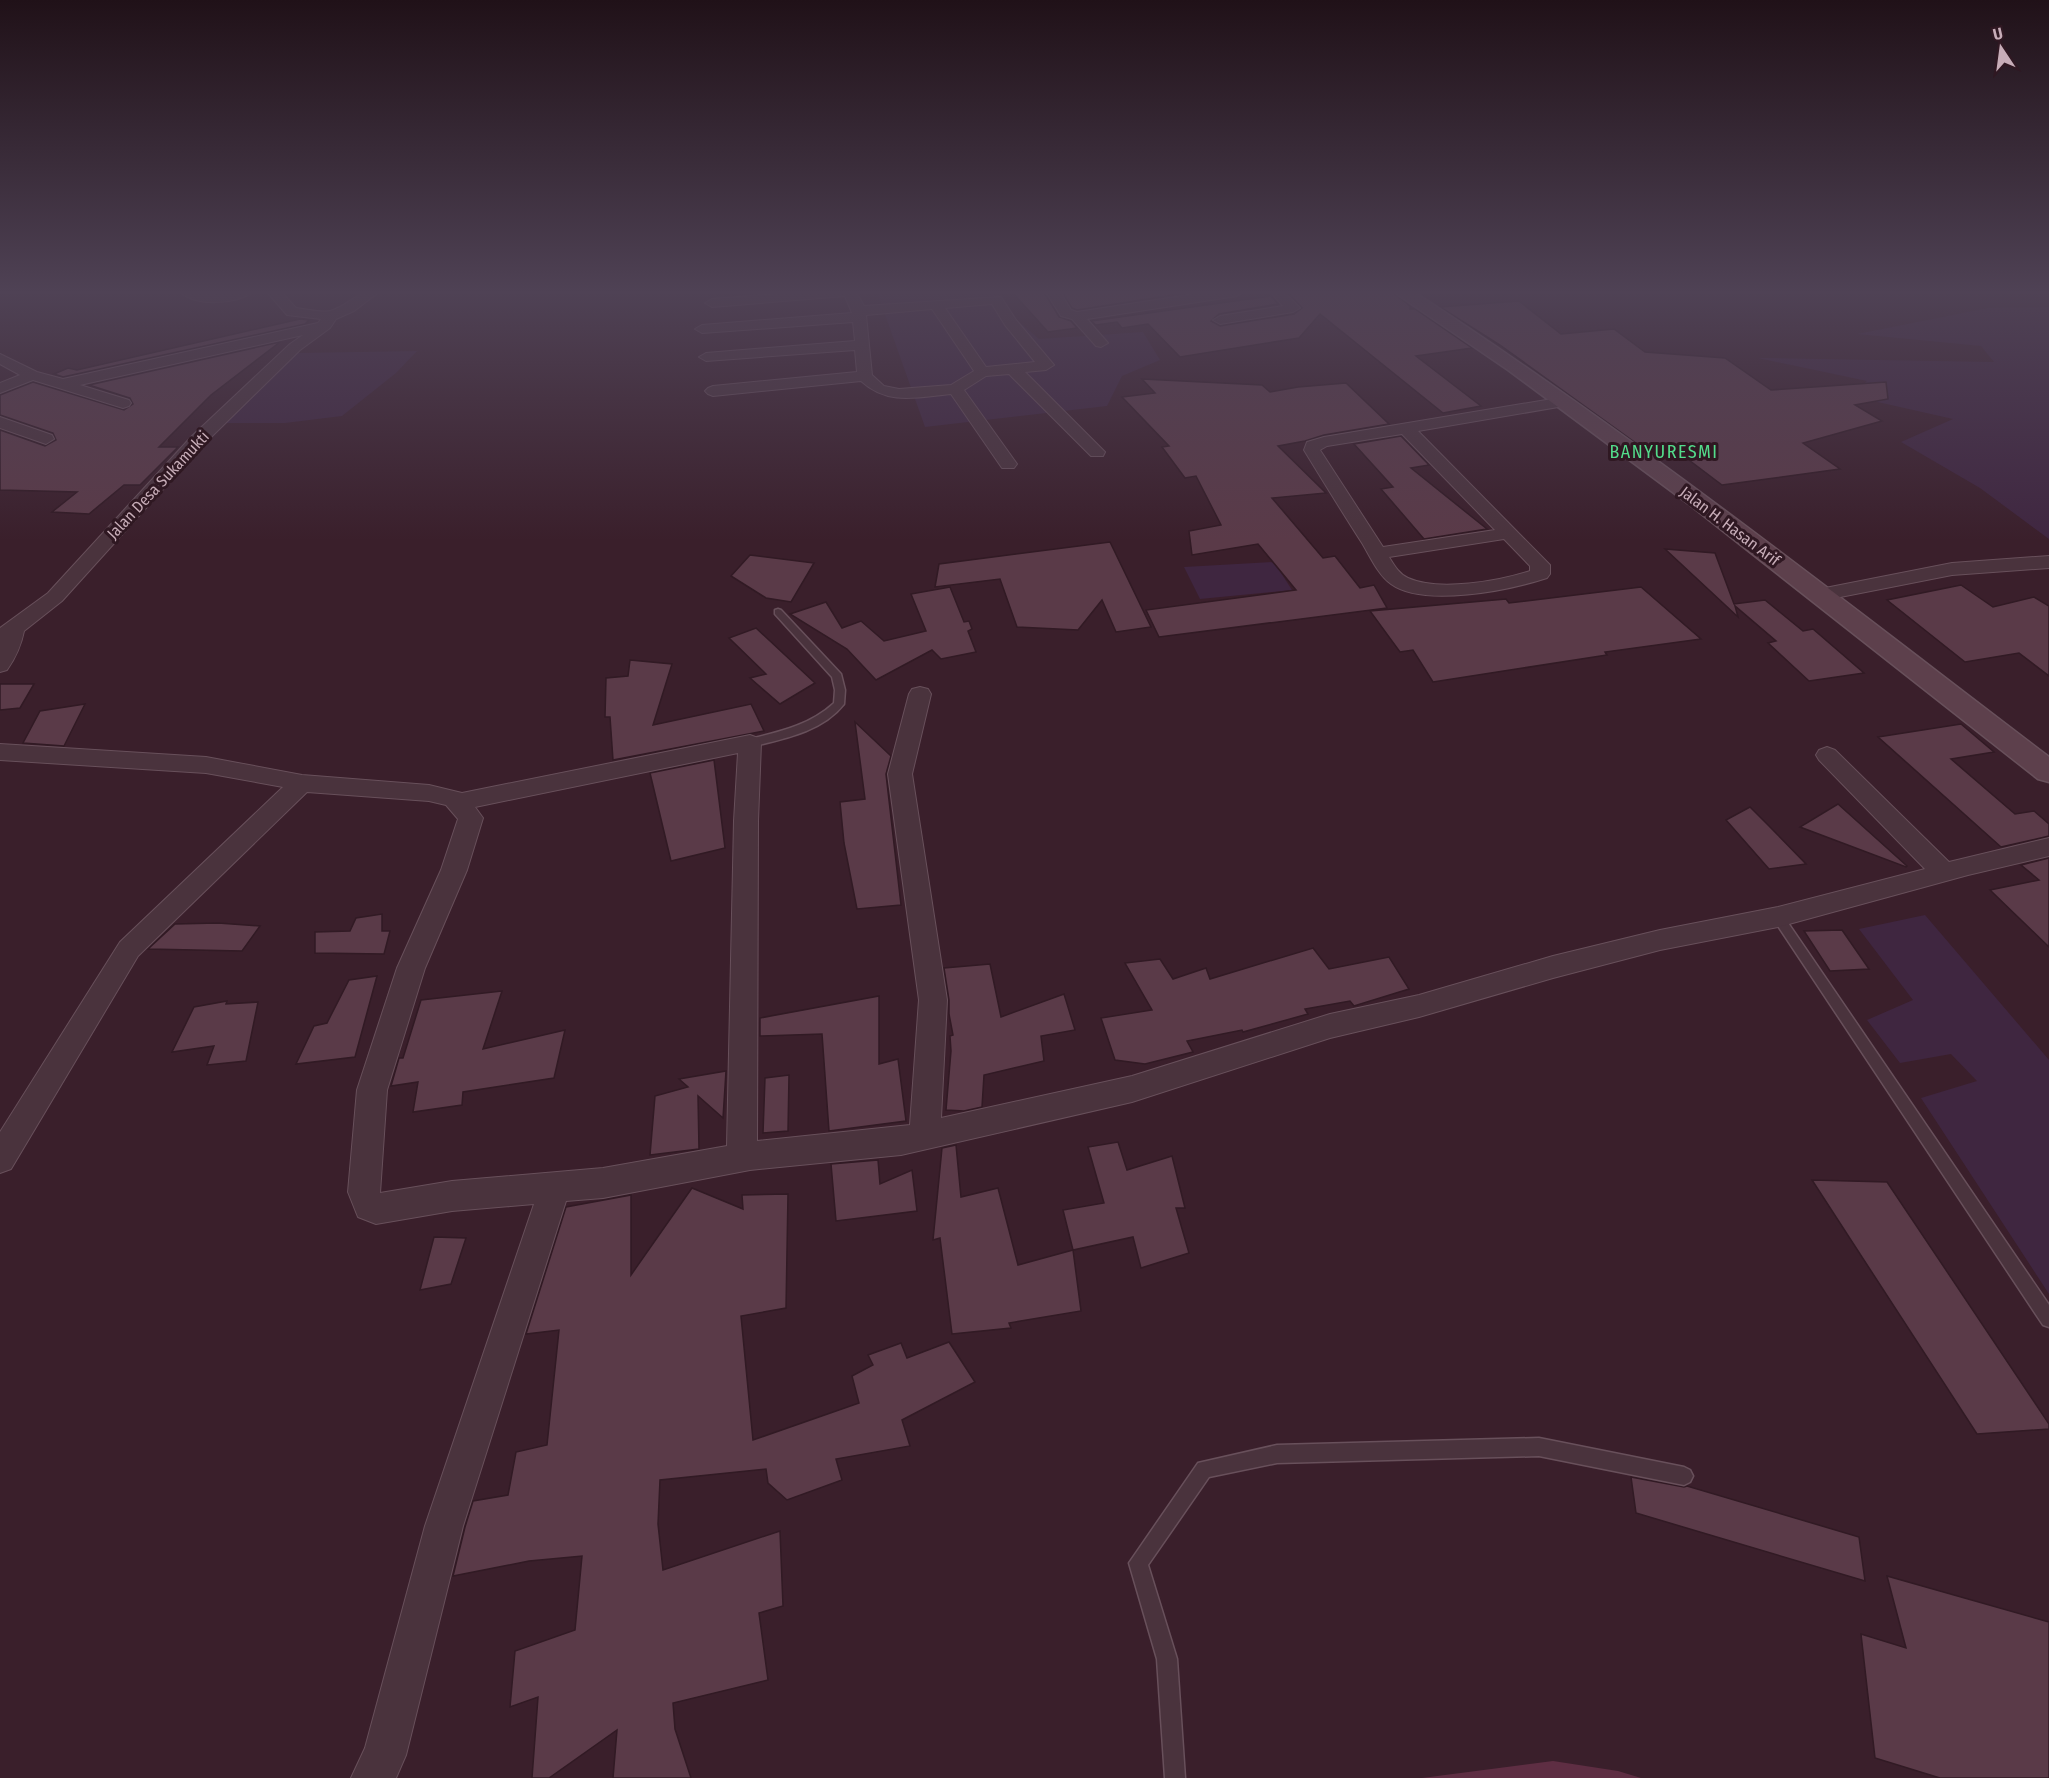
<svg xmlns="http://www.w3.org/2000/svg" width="2049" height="1778" viewBox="0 0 2049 1778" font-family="'Fira Sans Condensed',sans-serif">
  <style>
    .green { fill: #3f2640 }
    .water { fill: #5e2e43 }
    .building { fill: #5a3a48; stroke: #311a24; stroke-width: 1.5 }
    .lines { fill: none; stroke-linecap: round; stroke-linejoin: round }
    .service-casing { stroke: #68505b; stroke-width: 3 }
    .minor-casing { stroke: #68505b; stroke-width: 2 }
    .secondary-casing { stroke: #68505b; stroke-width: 3 }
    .service { fill: #4a333d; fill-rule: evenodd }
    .minor { fill: #4a333d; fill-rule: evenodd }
    .secondary { fill: #5d404c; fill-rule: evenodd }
    .labels { text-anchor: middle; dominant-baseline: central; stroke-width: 6; stroke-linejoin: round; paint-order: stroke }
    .far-street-label { font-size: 16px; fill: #c7adb8; stroke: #2f1822 }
    .far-quarter-label { font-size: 18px; letter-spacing: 1.5px; fill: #53dc8b; stroke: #2f1822 }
  </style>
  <rect width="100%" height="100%" fill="#3a1f2b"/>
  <!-- green -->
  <g class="green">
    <polygon points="877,292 996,292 1007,311 1039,339 1143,332 1160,360 1122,376 1107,406 925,427"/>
    <polygon points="2049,307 2049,539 1980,488 1901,442 1953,419 1851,396 1867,381 1758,358 1994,362 1981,346 1857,334 1988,308"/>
    <polygon points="417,351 396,373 342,416 285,423 222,423 296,353"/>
    <polygon points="1274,562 1292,590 1200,599 1184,567"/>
    <polygon points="1925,915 2049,1060 2049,1294 1921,1098 1977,1081 1951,1054 1900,1063 1867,1020 1913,1000 1859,929"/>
  </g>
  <!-- water -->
  <polygon class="water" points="1553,1761 1618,1771 1641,1778 1422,1778"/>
  <!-- building -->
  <g class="building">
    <polygon points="1012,292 1044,292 1059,317 1071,321 1077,328 1048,332"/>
    <polygon points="1062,292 1173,292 1173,295 1077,310 1072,308"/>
    <polygon points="1293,292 1392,292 1410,306 1410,309 1415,309 1472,348 1416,356 1481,406 1443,413 1320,314 1299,338 1180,357 1148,324 1122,328 1117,322 1096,325 1091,321 1271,296 1278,304 1219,314 1211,321 1220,326 1294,314 1302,308 1288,293"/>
    <polygon points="1519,301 1561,334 1614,329 1645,352 1725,358 1771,390 1886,382 1888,399 1855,405 1882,421 1803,443 1840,469 1722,485 1673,448 1647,451 1500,345 1440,307"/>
    <polygon points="300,319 309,320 305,324 63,377 54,374 68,368 77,370"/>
    <polygon points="280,342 211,395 159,447 178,447 140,485 124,485 89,514 52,512 77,492 0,490 0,430 45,446 56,440 53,433 0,415 0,395 33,382 124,410 133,404 130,398 89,385"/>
    <polygon points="1142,379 1262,385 1270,392 1298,387 1346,383 1389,424 1324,435 1305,441 1278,446 1326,493 1272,498 1323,558 1335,556 1360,588 1374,585 1387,608 1159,637 1146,610 1296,590 1258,544 1192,555 1189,531 1221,525 1196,476 1185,478 1162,447 1169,446 1122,397 1155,393"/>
    <polygon points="1401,436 1429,465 1411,468 1487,529 1424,539 1381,489 1393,487 1354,444"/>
    <polygon points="1110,542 1151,627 1116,632 1102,600 1078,630 1017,627 1000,579 935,587 939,564"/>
    <polygon points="1665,549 1715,553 1734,604 1765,600 1803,631 1813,629 1864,673 1809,681 1768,643 1776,641 1735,606 1738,617"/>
    <polygon points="750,555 814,563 791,602 766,598 731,576"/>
    <polygon points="1961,585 1993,607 2034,597 2049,606 2049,676 2019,653 1965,662 1887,600"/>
    <polygon points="950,587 964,622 969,621 972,629 968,631 976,652 941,659 932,650 876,680 847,649 790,614 826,602 842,628 861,621 884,641 926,631 911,594"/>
    <polygon points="1641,587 1701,639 1605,652 1607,655 1433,682 1413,650 1400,652 1370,611 1506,599 1509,603"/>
    <polygon points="756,628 815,683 780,704 750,678 766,674 729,638"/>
    <polygon points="630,660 672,664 653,725 751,704 764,731 613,760 610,717 605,717 606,678 628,676"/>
    <polygon points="0,684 34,684 20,708 0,710"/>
    <polygon points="85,704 64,746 23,743 40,711"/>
    <polygon points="855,722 891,756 886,774 901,905 857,909 844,843 840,802 865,799"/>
    <polygon points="1961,724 1994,752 1951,759 2015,814 2034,811 2049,824 2049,836 2001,847 1878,737"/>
    <polygon points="714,760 725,848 671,861 650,773"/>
    <polygon points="1838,804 1907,866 1906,867 1800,827"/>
    <polygon points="1750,807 1769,826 1806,864 1769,869 1726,820"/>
    <polygon points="2049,858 2049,947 1990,890 2039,880 2021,865"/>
    <polygon points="382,914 382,931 390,931 384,954 315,953 315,932 350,931 356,918"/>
    <polygon points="218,923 260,926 242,951 148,949 175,924"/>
    <polygon points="1842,930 1869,969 1830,971 1804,931"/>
    <polygon points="1313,948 1329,969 1389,957 1409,989 1354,1006 1350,1001 1305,1009 1308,1014 1243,1032 1242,1030 1187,1041 1193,1052 1145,1064 1115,1060 1101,1018 1152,1010 1125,963 1160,959 1173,979 1206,968 1210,979"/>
    <polygon points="990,964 1001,1017 1064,994 1075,1030 1041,1036 1044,1061 984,1075 982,1107 964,1111 946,1110 951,1051 950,1036 953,1035 949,1014 949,1000 944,968"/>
    <polygon points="377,976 355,1057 296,1064 314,1026 327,1023 349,980"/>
    <polygon points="502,991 483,1049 565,1030 554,1078 463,1092 462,1105 413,1112 418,1082 391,1086 399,1058 403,1058 421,1000"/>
    <polygon points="879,996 879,1064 898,1059 906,1121 829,1131 822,1034 760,1036 760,1018"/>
    <polygon points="227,1001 226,1004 258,1002 246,1061 207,1065 214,1046 172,1052 194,1007"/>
    <polygon points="726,1071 723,1118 698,1096 699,1149 650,1155 655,1096 688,1087 679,1079"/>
    <polygon points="789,1075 788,1131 763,1133 765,1078"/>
    <polygon points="1118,1142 1127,1170 1172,1156 1185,1208 1176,1208 1189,1253 1141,1268 1133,1237 1073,1250 1063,1210 1104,1203 1088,1147"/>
    <polygon points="956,1145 961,1197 998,1188 1018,1265 1073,1250 1081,1311 1009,1323 1011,1328 952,1334 940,1238 933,1240 942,1148"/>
    <polygon points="878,1160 880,1184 912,1170 917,1211 836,1221 831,1164"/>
    <polygon points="1812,1180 1887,1182 2049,1424 2049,1429 1977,1434"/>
    <polygon points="692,1188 743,1209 742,1195 788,1194 786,1308 741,1316 753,1440 859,1403 852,1376 873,1365 868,1355 901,1343 907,1358 949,1342 975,1382 902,1420 910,1446 836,1459 842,1480 787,1500 768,1483 766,1469 660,1480 658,1524 663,1570 780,1531 783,1606 759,1613 768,1680 673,1703 675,1729 691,1778 613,1778 617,1730 549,1778 532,1778 538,1697 510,1707 515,1651 575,1630 582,1556 529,1561 453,1576 465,1527 473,1501 508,1495 516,1452 547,1445 559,1330 526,1334 566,1207 631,1195 631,1275"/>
    <polygon points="434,1237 466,1238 451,1284 420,1290"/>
    <polygon points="1631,1477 1684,1487 1687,1486 1859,1537 1865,1581 1636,1513"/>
    <polygon points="1887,1576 2049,1622 2049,1778 1940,1778 1875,1758 1861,1634 1906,1648"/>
  </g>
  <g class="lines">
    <!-- service casing -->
    <g class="service-casing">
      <g id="service">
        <path d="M 778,609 L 781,610 L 841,674 L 845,690 L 844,704 C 822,732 783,739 750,747 L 745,743 L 746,740 C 778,732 809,726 834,703 L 835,690 L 832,677 L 775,614 L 775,610 Z"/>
        <polygon points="1778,912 1782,914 2049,1305 2049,1327 2043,1325 1774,920 1772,917 1774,914"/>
        <polygon points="1539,1438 1684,1467 1690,1470 1693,1476 1690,1482 1684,1485 1539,1456 1277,1463 1209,1477 1148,1565 1177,1659 1185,1778 1165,1778 1157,1659 1129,1563 1198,1463 1277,1445"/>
      </g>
    </g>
    <!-- minor casing -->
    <g class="minor-casing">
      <g id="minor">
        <path d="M 181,292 L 207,294 L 252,292 C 239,304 193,307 181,292 Z"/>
        <path d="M 267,292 L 281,292 L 296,308 C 306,309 321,313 330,311 C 351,305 355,290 379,292 L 354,311 L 336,319 L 330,328 L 300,350 L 203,445 L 62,601 L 24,631 C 21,646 16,657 7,670 L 0,672 L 0,628 L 48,593 L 191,437 L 290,344 L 303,335 L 80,385 L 129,400 L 131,403 L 129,406 L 123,408 L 33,380 L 0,393 L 0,383 L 20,375 L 0,364 L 0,354 L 37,372 L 63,379 L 318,323 L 321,319 L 287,315 Z"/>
        <path d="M 803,292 L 856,292 L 864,306 L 1001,297 L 1016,320 L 1054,365 L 1046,370 L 1025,372 L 1105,452 L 1103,456 L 1091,456 L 1009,374 L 986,376 L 964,390 L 1017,464 L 1014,468 L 1002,468 L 951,394 C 918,397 888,406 861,381 L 713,396 L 708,394 L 705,391 L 708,388 L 713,386 L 857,372 L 855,350 L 706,361 L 699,357 L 706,353 L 855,341 L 853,322 L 702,333 L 695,329 L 702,325 L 852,313 L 845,296 L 712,307 L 705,303 L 712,299 ZM 992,304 L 1005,325 L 1035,362 L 986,367 L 945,308 ZM 932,309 L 974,371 L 951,385 L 899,389 L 884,386 L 872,375 L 866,315 Z"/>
        <polygon points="1046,292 1060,292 1071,310 1077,312 1189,295 1187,292 1244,292 1237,296 1087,319 1108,343 1101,347 1096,346 1072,319 1061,316"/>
        <polygon points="1270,292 1284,292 1300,308 1293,312 1220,324 1213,320 1220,316 1283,306"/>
        <path d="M 1564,397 L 1572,402 L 1570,405 L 1418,431 L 1550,565 L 1550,574 L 1547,578 C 1510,590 1424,608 1391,584 C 1378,575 1370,556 1362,543 C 1342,512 1323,481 1304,450 L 1307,442 L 1324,437 ZM 1402,434 L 1495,530 L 1383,547 L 1320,450 L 1327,446 ZM 1504,539 L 1530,566 L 1530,571 C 1499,581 1439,592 1408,578 C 1399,574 1394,565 1389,557 Z"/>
        <polygon points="0,417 52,435 54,439 46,444 0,428"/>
        <polygon points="2049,556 2049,568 1952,575 1820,601 1813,599 1810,595 1813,591 1820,589 1952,563"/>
        <path d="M 920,687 L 928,689 L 931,694 L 912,774 L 947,1000 L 941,1118 L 1132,1076 L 1330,1014 L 1419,995 L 1553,956 L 1660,930 L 1778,907 L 1925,869 L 1819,760 L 1816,755 L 1819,750 L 1827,747 L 1835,750 L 1949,862 L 2049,838 L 2049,856 L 1968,875 L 1778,927 L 1660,950 L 1553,978 L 1419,1017 L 1330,1038 L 1132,1102 L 901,1155 L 750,1170 L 603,1198 L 566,1201 L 463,1526 L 406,1755 L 396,1778 L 351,1778 L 365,1748 L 425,1526 L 534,1204 L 452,1211 L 376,1224 L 358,1217 L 348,1192 L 357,1090 L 397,968 L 441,870 L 458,819 L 446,805 L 429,801 L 307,792 L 138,956 L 11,1169 L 0,1173 L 0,1132 L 120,942 L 283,787 L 206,773 L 0,760 L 0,744 L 206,757 L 302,775 L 429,785 L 462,793 L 750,735 L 758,738 L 761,743 L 758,821 L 757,1141 L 910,1125 L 919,1000 L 888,774 L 909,694 L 912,689 ZM 738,753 L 734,821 L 727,1146 L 603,1168 L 452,1181 L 380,1193 L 387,1090 L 425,968 L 467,870 L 483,818 L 475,807 Z"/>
      </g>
    </g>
    <!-- secondary casing -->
    <g class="secondary-casing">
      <path id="secondary" d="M 1394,292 L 1414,292 C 1634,435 1840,598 2049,757 L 2049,782 L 2038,779 L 1690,505 L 1508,370 Z"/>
    </g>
    <!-- service -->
    <use href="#service" class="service"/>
    <!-- minor -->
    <use href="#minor" class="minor"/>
    <!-- secondary -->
    <use href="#secondary" class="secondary"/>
  </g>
  <!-- sky -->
  <linearGradient id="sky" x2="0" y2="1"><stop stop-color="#201118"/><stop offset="0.54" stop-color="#4f4255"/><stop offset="1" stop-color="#4f4255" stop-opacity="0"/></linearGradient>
  <rect width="2049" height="541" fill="url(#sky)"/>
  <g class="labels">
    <!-- far-street labels -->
    <g class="far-street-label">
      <text transform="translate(158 485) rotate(-47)">Jalan Desa Sukamukti</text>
      <text transform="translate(1730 526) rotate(37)">Jalan H. Hasan Arif</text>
    </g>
    <!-- far-quarter labels -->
    <g class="far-quarter-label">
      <text x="1664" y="452">BANYURESMI</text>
    </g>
  </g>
  <!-- north arrow -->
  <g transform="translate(2001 48) rotate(347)" stroke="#2f1822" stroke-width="4.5" paint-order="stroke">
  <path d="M0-4.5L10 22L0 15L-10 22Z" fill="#c7adb8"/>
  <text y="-9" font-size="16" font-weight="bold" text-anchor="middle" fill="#c7adb8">U</text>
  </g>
</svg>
